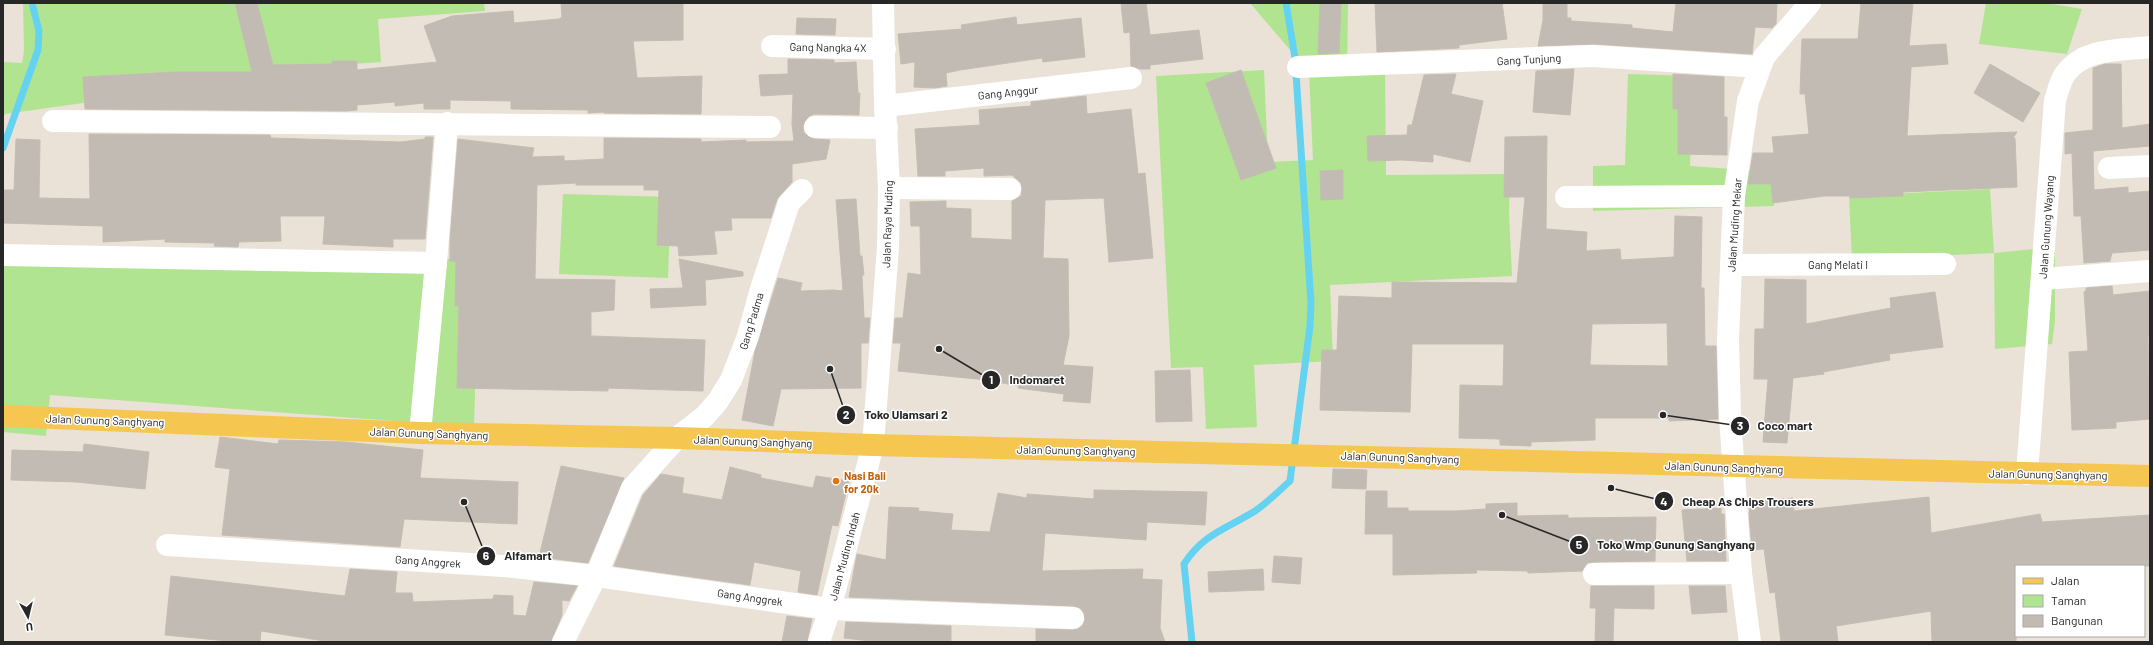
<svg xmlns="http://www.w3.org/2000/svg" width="2153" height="645" viewBox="0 0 2153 645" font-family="Barlow,sans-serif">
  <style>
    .green { fill: #b1e490 }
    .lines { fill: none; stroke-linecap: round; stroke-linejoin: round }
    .stream { stroke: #64d3f2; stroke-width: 7 }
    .building { fill: #c2bbb4; stroke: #c5bdb1; fill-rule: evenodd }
    .minor { stroke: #fff; stroke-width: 22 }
    .major { stroke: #f5c751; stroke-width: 22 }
    .food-dot { fill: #e8710a; stroke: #fff; stroke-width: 1.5 }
    .labels { text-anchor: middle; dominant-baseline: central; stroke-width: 3; stroke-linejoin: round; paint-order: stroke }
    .street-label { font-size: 11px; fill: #272727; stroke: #fff }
    .food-label { font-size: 11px; font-weight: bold; fill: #c56008; stroke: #fff; text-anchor: start }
    .leader { fill: none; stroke: #272727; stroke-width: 1.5 }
    .callout-dot { fill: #272727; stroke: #fff; stroke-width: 1.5 }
    .mark-label { font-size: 12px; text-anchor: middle; font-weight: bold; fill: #fff }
    .callout-label { font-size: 12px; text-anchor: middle; font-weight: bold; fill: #272727; stroke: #fff; stroke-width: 3; stroke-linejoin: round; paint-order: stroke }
  </style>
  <rect width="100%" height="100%" fill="#eae1d7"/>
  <!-- green -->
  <g class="green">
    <polygon points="23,3 484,3 485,11 378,19 381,62 280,69 97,101 5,114 3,118 3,62 22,63 24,51"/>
    <polygon points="1250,3 1348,3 1347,70 1385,69 1386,175 1510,174 1509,212 1512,276 1330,285 1333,361 1254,365 1257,427 1206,429 1203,367 1171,368 1156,76 1264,70 1268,162 1313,160 1309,72"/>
    <polygon points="1986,3 2046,3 2082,9 2067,54 1979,44"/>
    <polygon points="1628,74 1693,76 1690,166 1774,172 1774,206 1593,211 1593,166 1625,165"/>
    <polygon points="1990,189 1994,253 2055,247 2055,321 2052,344 1995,349 1994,253 1852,260 1849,196"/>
    <polygon points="563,194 671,197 668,278 559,274"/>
    <polygon points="3,249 461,259 474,349 475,394 474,427 50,395 46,436 3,432"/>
  </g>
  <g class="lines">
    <!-- stream -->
    <g class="stream">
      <polyline points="3,148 38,50 39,31 32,3"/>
      <path d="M 1192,642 L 1184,564 C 1203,534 1226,529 1255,511 C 1267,503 1279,491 1290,481 L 1310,326 L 1311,303 L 1295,58 L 1286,3"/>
    </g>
  </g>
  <!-- building -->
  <g class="building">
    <polygon points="235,3 257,3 273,65 332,64 332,61 357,61 357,70 437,62 424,26 452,16 513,11 514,23 559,19 562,17 561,3 683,3 683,40 633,41 637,78 702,76 701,114 604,113 604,112 588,113 588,110 511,109 511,101 450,100 450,109 424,109 424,103 395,106 395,102 357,105 357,110 346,111 85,109 83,77 176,72 252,72"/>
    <polygon points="1121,3 1146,3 1150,35 1199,30 1203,59 1150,65 1150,69 1140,69 1131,66 1130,32 1124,33"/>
    <polygon points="1320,3 1341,3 1339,53 1318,54"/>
    <polygon points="1375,3 1502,3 1507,39 1459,45 1459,48 1377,52"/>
    <polygon points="1543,3 1567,3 1567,18 1571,18 1571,21 1632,25 1632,28 1673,32 1676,3 1777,3 1776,24 1772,28 1755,27 1752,54 1594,44 1538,46 1543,20"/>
    <polygon points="1861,3 1913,3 1909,46 1946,44 1948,64 1911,67 1907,136 2017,132 2013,138 2015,138 2017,187 1903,192 1903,196 1850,198 1850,196 1824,196 1773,203 1771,184 1748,184 1753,153 1774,153 1772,137 1809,134 1805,94 1800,94 1802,39 1858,39"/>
    <polygon points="1016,17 1017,25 1081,18 1085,57 1043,62 1042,58 960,70 946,73 947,86 935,88 914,87 915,62 901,64 898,34 962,29 961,25"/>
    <polygon points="797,18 836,19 835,35 796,34"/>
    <polygon points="788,59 834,60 834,63 856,62 858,93 860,93 859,115 815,114 809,116 803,126 804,133 814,139 830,140 826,159 792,164 792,182 777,199 771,218 731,218 732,230 714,231 717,254 679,256 678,246 657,245 659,190 644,190 644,185 576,185 576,183 537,185 535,279 615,280 614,310 591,312 591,336 705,340 703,391 608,388 608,391 457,388 459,306 455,306 456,262 450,261 450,240 458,139 534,148 532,157 564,156 564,161 604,159 604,138 701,139 701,142 746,140 746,142 794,141 792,124 793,94 761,96 759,75 788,74"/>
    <polygon points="1990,64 2040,93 2023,122 1974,93"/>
    <polygon points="2105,64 2121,64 2122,128 2150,124 2150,146 2093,151 2094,190 2128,187 2128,193 2150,191 2150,250 2112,253 2110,261 2084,263 2081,216 2074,216 2072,153 2065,154 2065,133 2093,130 2093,68"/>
    <polygon points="1574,69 1570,115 1533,112 1536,71"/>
    <polygon points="1241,70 1276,168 1241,180 1206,83"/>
    <polygon points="1456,74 1451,94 1483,101 1470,162 1433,154 1433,162 1402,160 1368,161 1367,136 1407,135 1408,125 1412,125 1424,75"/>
    <polygon points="1673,74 1724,77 1724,117 1727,117 1727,155 1678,154 1678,109 1673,109"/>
    <polygon points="1086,96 1087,114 1131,109 1138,174 1145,173 1153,258 1109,262 1104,198 1045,200 1043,258 1068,259 1069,336 1063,365 1093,367 1090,403 1063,401 1064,394 1018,388 1019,386 986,380 898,371 901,343 893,343 895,318 903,318 908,273 921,275 920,226 911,226 910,202 946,201 946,208 971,209 971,238 1012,240 1012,201 1021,196 1022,189 1021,183 1012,175 984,176 984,168 945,171 945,176 918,176 915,129 980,125 979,110 1031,106 1031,102"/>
    <polygon points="89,134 270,135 271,138 401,142 425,139 425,137 433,137 425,239 393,239 393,247 323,244 325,216 280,216 281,241 239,242 238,247 214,246 215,243 165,242 165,239 103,242 103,226 3,223 3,190 14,190 16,139 40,140 39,198 90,199"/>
    <path d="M 1547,136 L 1546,229 L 1587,232 L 1586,251 L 1620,249 L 1621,260 L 1674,257 L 1675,216 L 1702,217 L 1701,288 L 1704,288 L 1705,346 L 1716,346 L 1718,419 L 1669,421 L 1669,418 L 1595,418 L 1595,440 L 1531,442 L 1531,446 L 1500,445 L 1500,439 L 1459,438 L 1460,385 L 1503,386 L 1504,344 L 1412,344 L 1410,412 L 1320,410 L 1322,350 L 1337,350 L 1339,296 L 1392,298 L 1392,282 L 1517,283 L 1525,197 L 1504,197 L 1505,137 ZM 1667,323 L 1668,366 L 1590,365 L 1592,324 Z"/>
    <polygon points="1343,170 1343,199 1321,200 1320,171"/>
    <polygon points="856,199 860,256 862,256 864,275 862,275 864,318 870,318 868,343 861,343 861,388 781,389 773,426 742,420 755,351 778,278 802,283 800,291 834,290 843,291 836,200"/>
    <polygon points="679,259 743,272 743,276 705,280 706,305 651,308 650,289 683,288"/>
    <polygon points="1765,279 1806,280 1806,324 1891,308 1890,298 1935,292 1943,347 1889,354 1890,360 1823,372 1824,374 1793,378 1787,443 1763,442 1768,379 1754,379 1755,329 1764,329"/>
    <polygon points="2112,286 2113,295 2150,291 2150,336 2148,336 2150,419 2116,422 2116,428 2072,430 2069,352 2088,351 2084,292 2086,291 2086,288"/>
    <polygon points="1190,370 1192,421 1156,422 1155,371"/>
    <polygon points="220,437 278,444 279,440 346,442 423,450 420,478 518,482 517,524 404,519 400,547 222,535 230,469 215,467"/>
    <polygon points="84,444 149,452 145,489 76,482 11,480 12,450 83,452"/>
    <polygon points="561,466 624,478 588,563 539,557"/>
    <polygon points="730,467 761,475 761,478 813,488 816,476 849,481 838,526 832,525 817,595 798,592 801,571 754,562 750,585 614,566 643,495 661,474 684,478 682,493 722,500"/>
    <polygon points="1333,469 1367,470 1366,489 1332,488"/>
    <polygon points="1094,490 1207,492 1205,525 1147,522 1146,540 1045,533 1042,571 1143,569 1142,579 1162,580 1160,628 1165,642 1036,642 1036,629 1073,630 1078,629 1083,625 1085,619 1084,613 1080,608 1073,606 849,597 857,554 886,560 889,507 919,508 918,511 953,514 951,530 990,532 998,493 1027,498 1027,494 1094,499"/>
    <polygon points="1366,491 1387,491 1387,508 1408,508 1408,511 1456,511 1486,509 1486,504 1517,503 1517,516 1568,515 1568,518 1656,517 1655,561 1594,562 1587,563 1582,571 1528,573 1528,571 1476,570 1477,573 1393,575 1393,534 1365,534"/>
    <polygon points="1929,497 1931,533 2040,514 2042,522 2150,515 2150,566 2016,566 2016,642 1932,642 1931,611 1836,626 1838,641 1781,642 1775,592 1770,593 1764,549 1752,550 1749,514 1751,502 1793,498 1794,511"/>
    <polygon points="1721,508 1721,514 1724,514 1726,561 1687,561 1682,510"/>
    <polygon points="1274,556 1302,558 1300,584 1272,582"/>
    <polygon points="350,569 397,572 395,593 412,593 413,602 493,599 494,595 513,596 513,615 526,616 534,582 577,586 569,601 562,600 562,615 551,642 331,642 261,631 260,642 238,642 165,635 171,576 345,596"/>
    <polygon points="1263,569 1264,590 1209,592 1208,572"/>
    <polygon points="1591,586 1654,586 1654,609 1614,608 1613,642 1595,642 1596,608 1590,608"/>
    <polygon points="1689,586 1725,586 1727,612 1692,614"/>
    <polygon points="787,616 812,619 807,642 782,642"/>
    <polygon points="846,622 951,626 951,642 879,642 844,638"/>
  </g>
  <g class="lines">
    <!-- minor -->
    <g class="minor">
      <polyline points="772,46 885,49"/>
      <polyline points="1298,67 1593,56 1760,67"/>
      <polyline points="885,106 1131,78"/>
      <polyline points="53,121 770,127"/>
      <polyline points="815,127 887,128"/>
      <polyline points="2109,168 2150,166"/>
      <polyline points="889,188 1010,189"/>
      <polyline points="1566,197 1734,196"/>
      <polyline points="3,255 436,263"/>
      <polyline points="1731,265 1945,264"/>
      <polyline points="2043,279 2150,271"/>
      <polyline points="420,433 436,263 447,123"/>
      <path d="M 2027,474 L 2055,100 C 2058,92 2060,81 2065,74 C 2085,47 2119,51 2150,47"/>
      <polyline points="167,545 503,566 596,576 830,609 1073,618"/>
      <polyline points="1594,574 1741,573"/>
      <polyline points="563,642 596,576 632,488 677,438 705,416 718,401 731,380 748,336 761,289 789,203 802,190"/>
      <polyline points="819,642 830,609 873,445 888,247 889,188 885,106 883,3"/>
      <polyline points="1750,642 1741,573 1730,417 1728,339 1734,196 1748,101 1764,57 1810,3"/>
    </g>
    <!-- major -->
    <polyline class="major" points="3,416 420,433 677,438 873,445 2150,476"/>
  </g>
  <!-- markers -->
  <circle class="food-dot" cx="836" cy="481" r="4"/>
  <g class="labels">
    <!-- street labels -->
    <g class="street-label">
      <text transform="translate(828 47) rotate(1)">Gang Nangka 4X</text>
      <text transform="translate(1529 59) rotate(-3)">Gang Tunjung</text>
      <text transform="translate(1008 92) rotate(-6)">Gang Anggur</text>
      <text transform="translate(887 224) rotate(-88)">Jalan Raya Muding</text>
      <text transform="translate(1734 225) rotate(-86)">Jalan Muding Mekar</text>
      <text transform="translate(2046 227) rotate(-86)">Jalan Gunung Wayang</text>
      <text x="1838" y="264">Gang Melati I</text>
      <text transform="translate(751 321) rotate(-73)">Gang Padma</text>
      <text transform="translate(105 420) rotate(2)">Jalan Gunung Sanghyang</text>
      <text transform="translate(429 433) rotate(2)">Jalan Gunung Sanghyang</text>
      <text transform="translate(753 441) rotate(2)">Jalan Gunung Sanghyang</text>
      <text transform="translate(1076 450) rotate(1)">Jalan Gunung Sanghyang</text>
      <text transform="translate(1400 457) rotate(2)">Jalan Gunung Sanghyang</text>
      <text transform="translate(1724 467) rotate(2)">Jalan Gunung Sanghyang</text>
      <text transform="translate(2048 474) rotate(1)">Jalan Gunung Sanghyang</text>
      <text transform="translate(844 556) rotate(-75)">Jalan Muding Indah</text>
      <text transform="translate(428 561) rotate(4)">Gang Anggrek</text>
      <text transform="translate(750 597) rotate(8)">Gang Anggrek</text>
    </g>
    <!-- food labels -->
    <g class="food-label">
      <text x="844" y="475">Nasi Bali<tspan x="844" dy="13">for 20k</tspan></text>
    </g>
  </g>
  <!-- callouts -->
  <path class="leader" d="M939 349L991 380M830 369L846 415M1663 415L1740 426M1611 488L1664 501M1502 515L1579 545M464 502L486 556"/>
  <g class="callout-dot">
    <circle cx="939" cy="349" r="4"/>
    <circle cx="830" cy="369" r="4"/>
    <circle cx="1663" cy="415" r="4"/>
    <circle cx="1611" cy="488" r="4"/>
    <circle cx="1502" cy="515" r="4"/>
    <circle cx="464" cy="502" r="4"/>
    <circle cx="991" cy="380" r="10"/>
    <circle cx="846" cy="415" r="10"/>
    <circle cx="1740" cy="426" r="10"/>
    <circle cx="1664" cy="501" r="10"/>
    <circle cx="1579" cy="545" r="10"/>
    <circle cx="486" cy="556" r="10"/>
  </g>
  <g class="mark-label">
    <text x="991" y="384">1</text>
    <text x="846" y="419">2</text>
    <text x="1740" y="430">3</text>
    <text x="1664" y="506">4</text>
    <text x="1579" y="549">5</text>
    <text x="486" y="560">6</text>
  </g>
  <g class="callout-label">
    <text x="1037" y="384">Indomaret</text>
    <text x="906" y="419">Toko Ulamsari 2</text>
    <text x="1785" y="430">Coco mart</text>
    <text x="1748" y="506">Cheap As Chips Trousers</text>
    <text x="1676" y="549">Toko Wmp Gunung Sanghyang</text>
    <text x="528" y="560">Alfamart</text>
  </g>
  <!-- border -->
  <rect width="2153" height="645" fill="none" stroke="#272727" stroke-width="8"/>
  <!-- legend -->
  <rect x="2015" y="565" width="130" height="72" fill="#ffffff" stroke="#a9a9a9"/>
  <rect x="2023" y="578" width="20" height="6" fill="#f5c751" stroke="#a9a9a9"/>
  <text x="2051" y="585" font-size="12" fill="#272727">Jalan</text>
  <rect x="2023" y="595" width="20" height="12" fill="#b1e490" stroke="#a9a9a9"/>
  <text x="2051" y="605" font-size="12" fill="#272727">Taman</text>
  <rect x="2023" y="615" width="20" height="12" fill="#c2bbb4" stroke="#a9a9a9"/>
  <text x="2051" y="625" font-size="12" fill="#272727">Bangunan</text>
  <!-- north arrow -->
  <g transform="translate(28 617) rotate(172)" stroke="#ffffff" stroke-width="3" paint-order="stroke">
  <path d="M0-3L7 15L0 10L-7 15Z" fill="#272727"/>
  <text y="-6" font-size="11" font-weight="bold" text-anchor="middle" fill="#272727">U</text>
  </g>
</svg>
